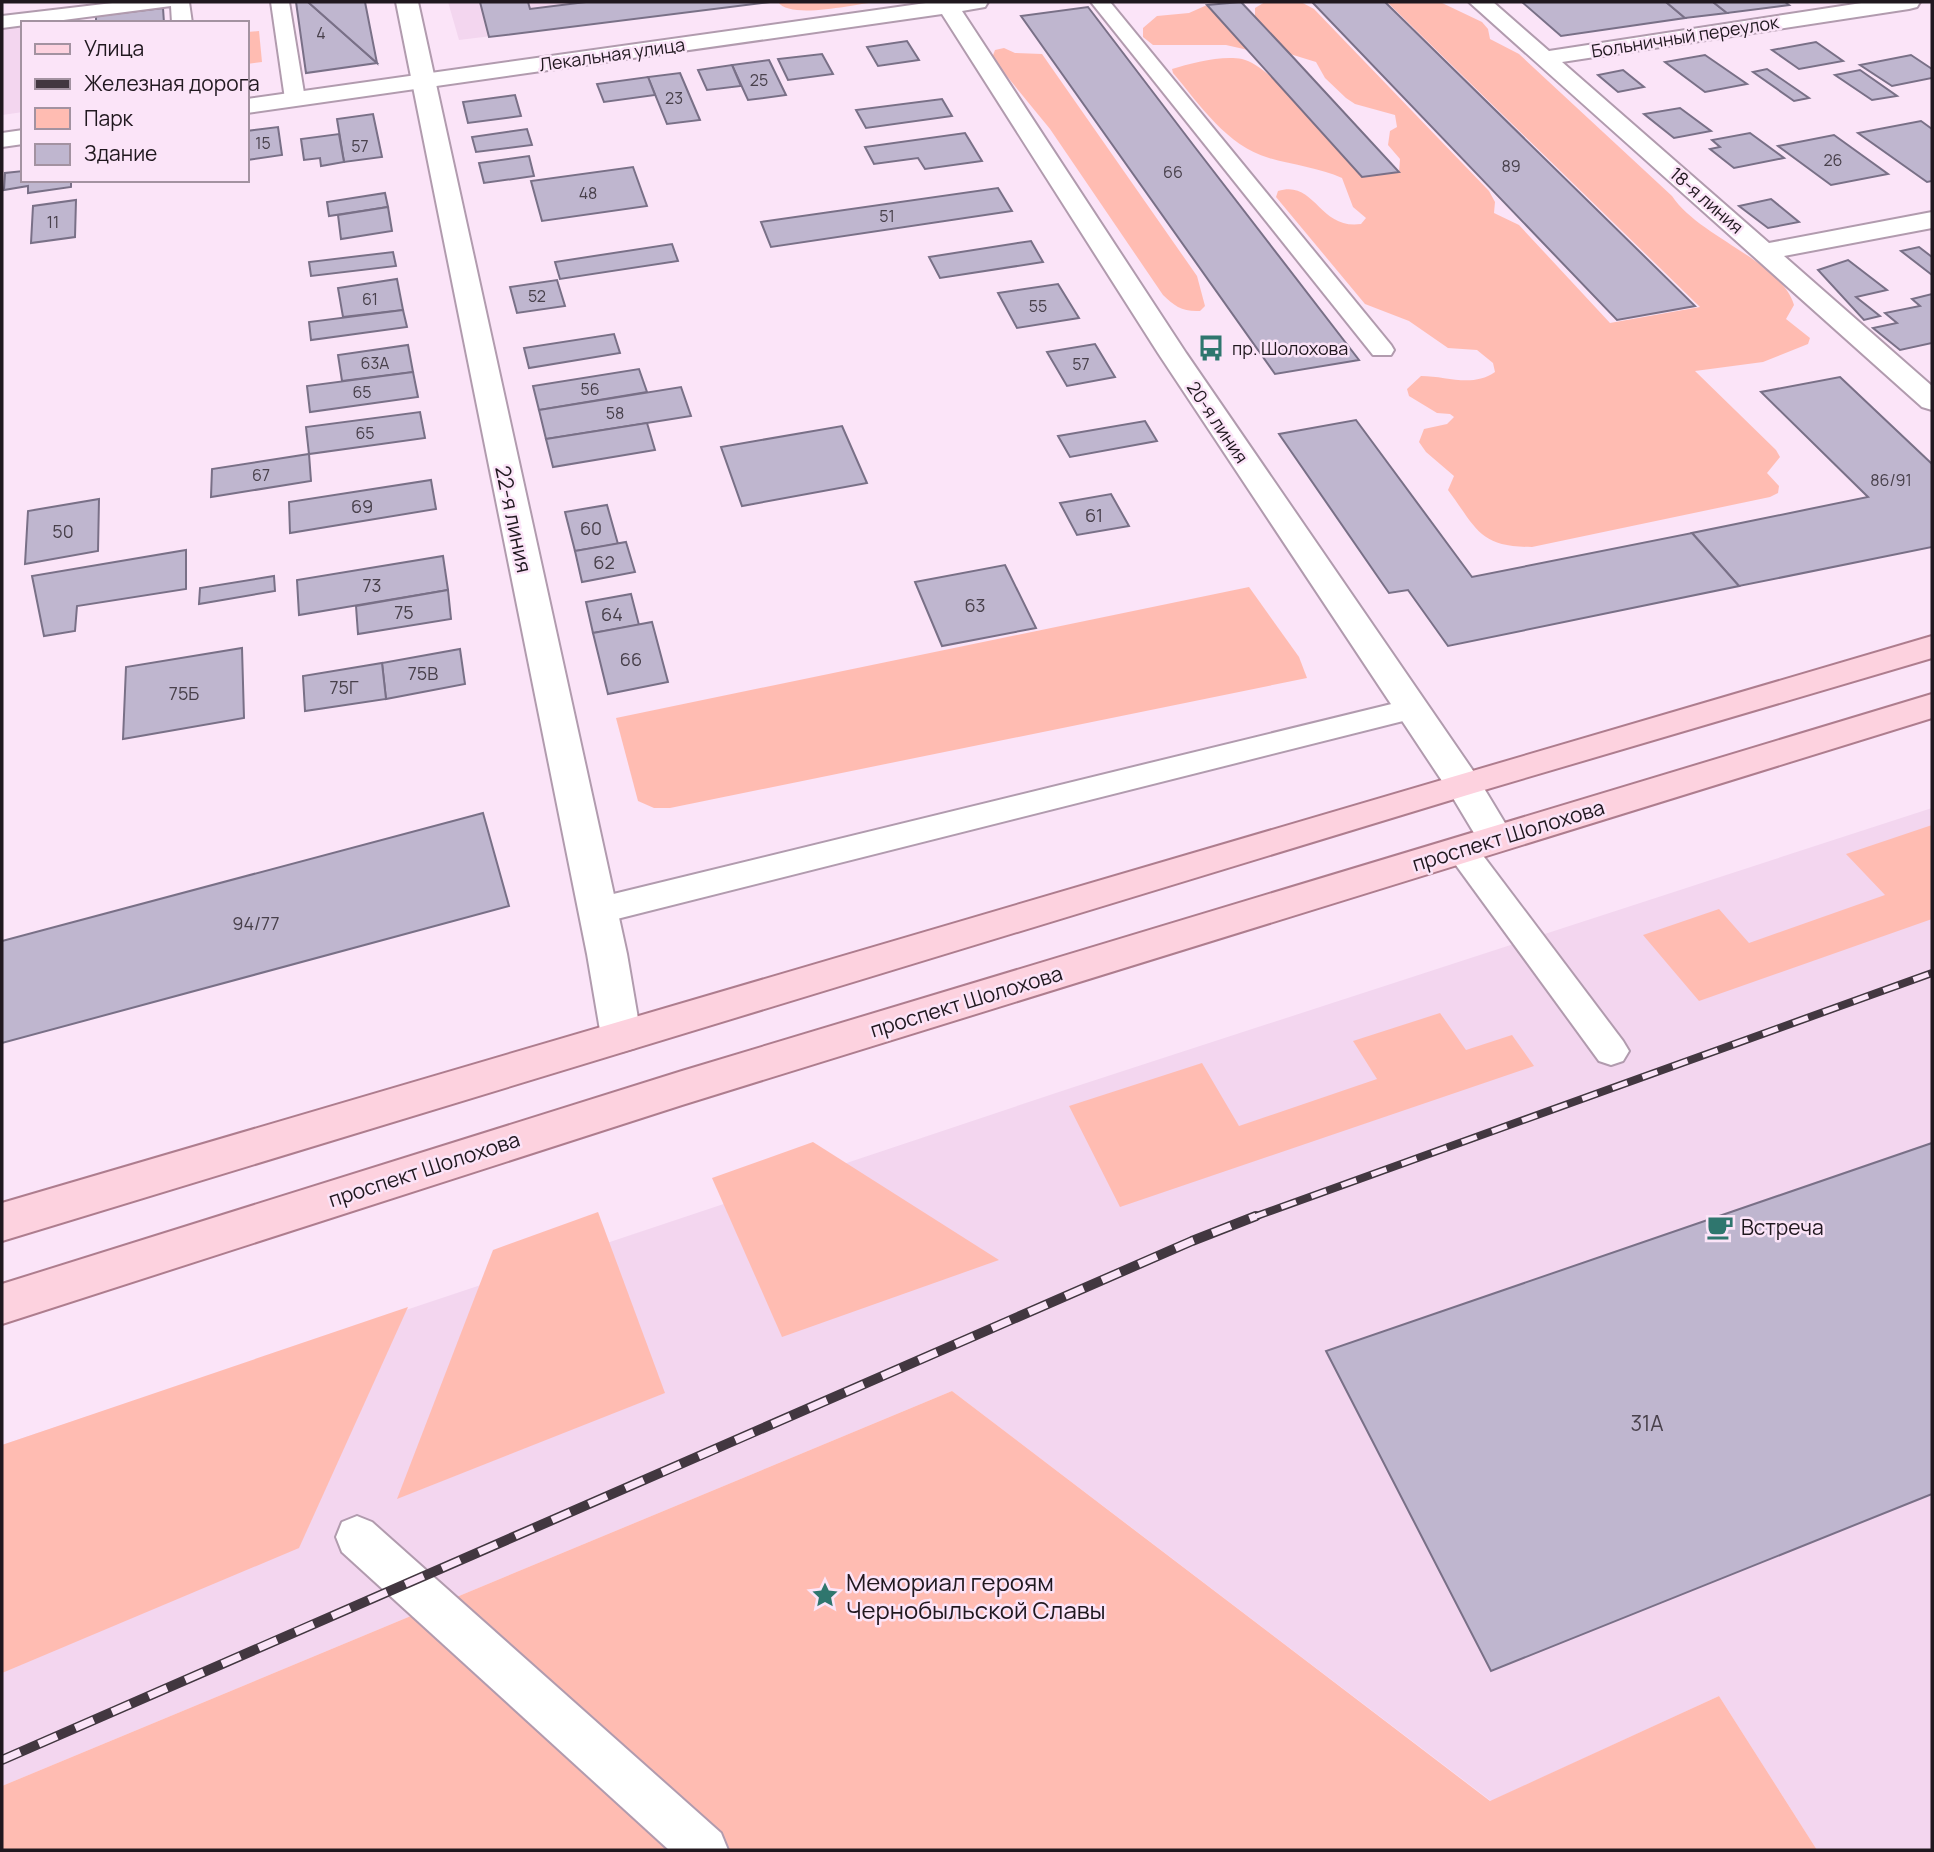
<svg xmlns="http://www.w3.org/2000/svg" width="1934" height="1852" viewBox="0 0 1934 1852" font-family="Manrope,sans-serif">
  <style>
    .built { fill: #f3d6ef }
    .green { fill: #ffbcb2 }
    .building { fill: #bfb6cf; stroke: #797087; stroke-width: 2 }
    .lines { fill: none; stroke-linecap: round; stroke-linejoin: round }
    .service-casing { stroke: #b19bae; stroke-width: 4 }
    .minor-casing { stroke: #b19bae; stroke-width: 4 }
    .tertiary-casing { stroke: #b19bae; stroke-width: 4 }
    .primary-casing { stroke: #ae7d8e; stroke-width: 4 }
    .service { fill: #fff; fill-rule: evenodd }
    .minor { fill: #fff; fill-rule: evenodd }
    .tertiary { fill: #fff; fill-rule: evenodd }
    .primary { fill: #fdd2df; fill-rule: evenodd }
    .rail-far1-casing { stroke: #423740; stroke-width: 8 }
    .rail-casing { stroke: #423740; stroke-width: 10 }
    .rail-far1 { stroke: #fbe4f8; stroke-width: 5; stroke-dasharray: 16; stroke-linecap: butt }
    .rail { stroke: #fbe4f8; stroke-width: 7; stroke-dasharray: 20; stroke-linecap: butt }
    .labels { text-anchor: middle; dominant-baseline: central; stroke-width: 5; stroke-linejoin: round; paint-order: stroke }
    .far-number-label { font-size: 16px; fill: #48404b }
    .far-street-label { font-size: 18px; fill: #20181f; stroke: #fbe4f8 }
    .far-poi-label { font-size: 18px; fill: #20181f; stroke: #fbe4f8; text-anchor: start }
    .number-label { font-size: 18px; fill: #48404b }
    .street-label { font-size: 21px; fill: #20181f; stroke: #fbe4f8 }
    .poi-label { font-size: 21px; fill: #20181f; stroke: #fbe4f8; text-anchor: start }
    .near-number-label { font-size: 21px; fill: #48404b }
    .near-poi-label { font-size: 24px; fill: #20181f; stroke: #fbe4f8; text-anchor: start }
  </style>
  <rect width="100%" height="100%" fill="#fbe4f8"/>
  <!-- built -->
  <g class="built">
    <polygon points="448,2 770,2 459,40"/>
    <polygon points="23,26 23,112 2,115 2,28"/>
    <polygon points="1932,808 1932,1850 1817,1850 1719,1696 1491,1801 952,1391 2,1786 2,1445 1074,1087"/>
  </g>
  <!-- green -->
  <g class="green">
    <path d="M 778,2 L 876,2 C 856,4 790,20 778,2 Z"/>
    <path d="M 1265,2 L 1301,2 L 1314,9 L 1489,191 L 1495,202 L 1494,213 L 1519,225 L 1610,323 L 1700,307 L 1387,2 L 1440,2 L 1482,22 L 1488,29 L 1490,39 L 1519,54 L 1672,196 C 1699,237 1781,261 1794,305 L 1786,319 L 1810,338 L 1808,344 L 1763,362 L 1695,371 L 1776,450 L 1780,457 L 1767,473 L 1779,486 L 1778,493 L 1770,497 L 1532,547 C 1479,547 1477,529 1448,490 L 1454,476 L 1426,452 L 1419,442 L 1424,429 L 1447,424 L 1454,417 L 1450,414 L 1437,413 L 1409,396 L 1407,389 L 1421,376 C 1447,376 1472,388 1495,372 L 1493,363 L 1477,350 L 1448,348 L 1409,321 L 1365,304 L 1276,197 L 1278,191 C 1315,179 1319,230 1361,224 L 1366,218 L 1353,207 L 1342,178 C 1320,168 1293,165 1269,158 C 1226,145 1201,106 1173,73 L 1172,69 C 1191,63 1222,55 1242,59 C 1274,66 1338,150 1362,177 L 1399,172 L 1400,159 L 1388,145 L 1390,131 L 1397,127 L 1395,115 L 1355,104 L 1346,98 L 1325,78 L 1316,62 L 1290,54 L 1255,17 L 1255,8 Z"/>
    <polygon points="1207,5 1248,50 1226,45 1153,45 1143,37 1143,28 1157,16 1189,13"/>
    <polygon points="259,31 262,62 247,64 247,32"/>
    <path d="M 1004,48 L 1015,53 L 1042,54 L 1197,276 L 1205,306 L 1200,311 C 1183,312 1174,306 1163,295 L 1050,129 L 992,58 L 995,50 Z"/>
    <polygon points="1249,587 1299,657 1307,678 670,808 654,808 638,801 616,718"/>
    <polygon points="1932,825 1932,919 1699,1001 1643,935 1719,909 1749,943 1885,895 1846,854"/>
    <polygon points="1440,1013 1466,1050 1512,1035 1534,1066 1120,1207 1069,1106 1202,1063 1239,1126 1377,1079 1353,1041"/>
    <polygon points="813,1142 999,1260 782,1337 712,1178"/>
    <polygon points="598,1212 665,1393 397,1499 493,1250"/>
    <polygon points="408,1307 299,1548 2,1673 2,1445"/>
    <polygon points="952,1391 1490,1801 1719,1696 1817,1850 2,1850 2,1786"/>
  </g>
  <!-- building -->
  <g class="building">
    <polygon points="296,2 308,2 377,63 306,73"/>
    <polygon points="308,2 365,2 377,63"/>
    <polygon points="480,2 528,2 530,9 586,2 770,2 489,37"/>
    <polygon points="1241,2 1290,54 1399,172 1362,177 1207,5"/>
    <polygon points="1312,2 1385,2 1695,306 1617,320"/>
    <polygon points="1522,2 1666,2 1685,18 1561,36"/>
    <polygon points="1666,2 1713,2 1727,13 1685,18"/>
    <polygon points="1713,2 1785,2 1789,5 1727,13"/>
    <polygon points="1088,7 1194,146 1359,360 1275,374 1021,16"/>
    <polygon points="163,8 164,23 96,23 96,16"/>
    <polygon points="907,41 919,60 878,66 867,47"/>
    <polygon points="1816,42 1843,61 1799,69 1772,50"/>
    <polygon points="822,54 833,74 788,80 778,59"/>
    <polygon points="1705,55 1747,84 1705,92 1665,62"/>
    <polygon points="1911,55 1932,69 1932,78 1892,86 1860,65"/>
    <polygon points="769,60 786,95 748,100 732,65"/>
    <polygon points="732,65 741,86 707,90 698,70"/>
    <polygon points="1767,69 1809,98 1794,101 1753,72"/>
    <polygon points="1623,70 1644,87 1618,92 1598,75"/>
    <polygon points="1860,70 1897,96 1872,100 1835,75"/>
    <polygon points="680,73 700,120 667,124 648,77"/>
    <polygon points="648,77 655,95 604,102 597,84"/>
    <polygon points="515,95 521,116 468,123 463,102"/>
    <polygon points="942,99 952,116 866,128 856,110"/>
    <polygon points="1680,108 1711,131 1674,138 1644,114"/>
    <polygon points="373,114 382,157 344,162 337,119"/>
    <polygon points="1921,121 1932,129 1932,181 1927,182 1858,133"/>
    <polygon points="278,127 282,155 247,160 247,131"/>
    <polygon points="527,129 532,145 476,152 472,137"/>
    <polygon points="965,133 982,161 925,169 918,158 874,164 865,147"/>
    <polygon points="1750,133 1784,158 1734,168 1710,149 1720,147 1712,140"/>
    <polygon points="339,134 344,162 321,166 320,158 304,160 301,139"/>
    <polygon points="1834,135 1888,174 1831,185 1778,146"/>
    <polygon points="529,156 534,176 484,183 479,163"/>
    <polygon points="633,167 647,206 542,221 531,181"/>
    <polygon points="23,171 23,180 71,180 71,187 28,193 28,186 4,190 5,173"/>
    <polygon points="998,188 1012,211 771,247 761,222"/>
    <polygon points="385,193 388,207 329,216 327,202"/>
    <polygon points="1771,199 1799,222 1768,228 1739,206"/>
    <polygon points="76,200 75,237 31,243 33,206"/>
    <polygon points="388,207 392,231 341,239 338,215"/>
    <polygon points="1031,241 1043,262 940,278 929,257"/>
    <polygon points="672,244 678,261 560,279 555,262"/>
    <polygon points="1919,247 1932,257 1932,275 1901,251"/>
    <polygon points="393,252 396,266 311,276 309,262"/>
    <polygon points="1848,260 1887,290 1856,297 1880,316 1864,320 1818,270"/>
    <polygon points="397,279 403,310 343,317 338,288"/>
    <polygon points="557,280 565,306 517,313 510,287"/>
    <polygon points="1058,284 1079,318 1017,328 998,293"/>
    <polygon points="1932,294 1932,343 1900,350 1873,328 1897,323 1885,313 1920,306 1912,299"/>
    <polygon points="403,310 407,327 311,340 309,322"/>
    <polygon points="614,334 620,353 529,368 524,348"/>
    <polygon points="1095,344 1115,377 1067,386 1047,352"/>
    <polygon points="408,345 413,372 342,381 338,355"/>
    <polygon points="639,369 647,392 539,410 533,386"/>
    <polygon points="413,372 418,397 310,412 307,386"/>
    <polygon points="1840,377 1932,464 1932,547 1739,586 1692,533 1868,497 1761,392"/>
    <polygon points="681,387 691,416 546,439 539,410"/>
    <polygon points="420,412 425,438 309,454 306,427"/>
    <polygon points="1356,420 1472,577 1692,533 1739,586 1448,646 1408,590 1389,593 1279,434"/>
    <polygon points="1145,421 1157,441 1070,457 1058,436"/>
    <polygon points="647,423 655,450 553,467 546,439"/>
    <polygon points="842,426 867,483 742,506 721,447"/>
    <polygon points="309,454 311,481 211,497 212,469"/>
    <polygon points="431,480 436,509 290,533 289,502"/>
    <polygon points="1111,494 1129,526 1077,535 1060,503"/>
    <polygon points="99,499 98,551 25,564 28,511"/>
    <polygon points="607,505 618,544 575,551 565,512"/>
    <polygon points="626,542 635,572 582,582 575,551"/>
    <polygon points="186,550 186,589 77,606 75,631 44,636 32,576"/>
    <polygon points="443,556 448,590 299,615 297,580"/>
    <polygon points="1005,565 1036,628 942,646 915,582"/>
    <polygon points="274,576 275,591 199,604 200,588"/>
    <polygon points="448,590 451,619 358,634 356,606"/>
    <polygon points="631,594 639,625 593,633 586,602"/>
    <polygon points="652,622 668,682 608,694 593,633"/>
    <polygon points="242,648 244,718 123,739 126,667"/>
    <polygon points="460,649 465,684 386,699 382,663"/>
    <polygon points="382,663 386,699 305,711 303,676"/>
    <polygon points="483,813 509,906 2,1043 2,941"/>
    <polygon points="1932,1143 1932,1494 1491,1671 1326,1351"/>
  </g>
  <g class="lines">
    <!-- service casing -->
    <g class="service-casing">
      <g id="service">
        <polygon points="121,2 189,2 192,23 172,23 171,6 2,28 2,16"/>
        <polygon points="271,2 289,2 305,99 302,103 295,105 285,99"/>
        <polygon points="1091,2 1110,2 1391,345 1394,350 1391,355 1373,355"/>
        <polygon points="1412,699 1423,702 1427,709 1423,716 597,924 585,920 580,911 585,902 597,898"/>
        <polygon points="1461,837 1472,841 1623,1041 1629,1051 1623,1061 1611,1065 1599,1061 1450,857 1445,849 1450,841"/>
        <polygon points="357,1516 372,1522 721,1833 728,1850 669,1850 342,1552 336,1537 342,1522"/>
      </g>
    </g>
    <!-- minor casing -->
    <g class="minor-casing">
      <g id="minor">
        <polygon points="933,2 988,2 985,7 962,11 1186,353 1476,775 1514,838 1509,848 1496,852 1483,848 1450,793 1158,353 942,14 247,113 247,99"/>
        <polygon points="1469,2 1493,2 1549,51 1868,2 1920,2 1917,7 1909,9 1562,62 1769,243 1932,212 1932,228 1784,256 1932,386 1932,410 1922,407"/>
        <polygon points="23,130 23,144 2,147 2,133"/>
      </g>
    </g>
    <!-- tertiary casing -->
    <g class="tertiary-casing">
      <polygon id="tertiary" points="396,2 418,2 627,954 641,1036 635,1048 621,1052 607,1048 601,1036 587,954"/>
    </g>
    <!-- primary casing -->
    <g class="primary-casing">
      <g id="primary">
        <polygon points="1932,636 1932,658 1474,793 2,1241 2,1203"/>
        <polygon points="1932,694 1932,718 682,1105 2,1324 2,1284 682,1071"/>
      </g>
    </g>
    <!-- service -->
    <use href="#service" class="service"/>
    <!-- minor -->
    <use href="#minor" class="minor"/>
    <!-- tertiary -->
    <use href="#tertiary" class="tertiary"/>
    <!-- primary -->
    <use href="#primary" class="primary"/>
    <!-- rail-far1 casing -->
    <g class="rail-far1-casing">
      <polyline id="rail-far1" points="1251,1218 1932,973"/>
    </g>
    <!-- rail casing -->
    <g class="rail-casing">
      <polyline id="rail" points="2,1760 1192,1241 1256,1216"/>
    </g>
    <!-- rail-far1 -->
    <use href="#rail-far1" class="rail-far1"/>
    <!-- rail -->
    <use href="#rail" class="rail"/>
  </g>
  <!-- icons -->
  <defs>
    <g id="bus-bare" transform="scale(2.1)"><path d="M-5-6H5V4H4V6H2V4H-2V6H-4V4H-5ZM-3.5-4V0h7V-4ZM-3.5 1.2v1.5H-2V1.2ZM2 1.2v1.5H3.5V1.2Z" fill="#2f766e" stroke="#fbe4f8" stroke-width="2.5" paint-order="stroke"/></g>
    <g id="cafe-bare" transform="scale(2.1)"><path d="M-5.5-4.5H6V0H3Q3 3.5 0 3.5H-2.5Q-5.5 3.5-5.5 0ZM3-3.2v2h1.7v-2ZM-6 4.5H4V6H-6Z" fill="#2f766e" stroke="#fbe4f8" stroke-width="2.5" paint-order="stroke"/></g>
    <g id="sight-bare" transform="scale(2.1)"><path d="M0-6L1.8-2.2L6-1.7L2.9 1.2L3.7 5.4L0 3.3L-3.7 5.4L-2.9 1.2L-6-1.7L-1.8-2.2Z" fill="#2f766e" stroke="#fbe4f8" stroke-width="2.5" paint-order="stroke"/></g>
  </defs>
  <g fill-rule="evenodd">
    <use href="#bus-bare" x="1211" y="348"/>
    <use href="#cafe-bare" x="1720" y="1227"/>
    <use href="#sight-bare" x="825" y="1595"/>
  </g>
  <g class="labels">
    <!-- far-number labels -->
    <g class="far-number-label">
      <text x="321" y="33">4</text>
      <text x="759" y="80">25</text>
      <text x="674" y="98">23</text>
      <text x="263" y="143">15</text>
      <text x="360" y="146">57</text>
      <text x="1833" y="160">26</text>
      <text x="1511" y="166">89</text>
      <text x="1173" y="172">66</text>
      <text x="588" y="193">48</text>
      <text x="887" y="216">51</text>
      <text x="53" y="222">11</text>
      <text x="537" y="296">52</text>
      <text x="370" y="299">61</text>
      <text x="1038" y="306">55</text>
      <text x="375" y="363">63А</text>
      <text x="1081" y="364">57</text>
      <text x="590" y="389">56</text>
      <text x="362" y="392">65</text>
      <text x="615" y="413">58</text>
      <text x="365" y="433">65</text>
      <text x="261" y="475">67</text>
      <text x="1891" y="480">86/91</text>
    </g>
    <!-- far-street labels -->
    <g class="far-street-label">
      <text transform="translate(1685 36) rotate(-9)">Больничный переулок</text>
      <text transform="translate(612 54) rotate(-8)">Лекальная улица</text>
      <text transform="translate(1707 200) rotate(41)">18-я линия</text>
      <text transform="translate(1218 422) rotate(56)">20-я линия</text>
    </g>
    <!-- far-poi labels -->
    <g class="far-poi-label">
      <text x="1232" y="348">пр. Шолохова</text>
    </g>
    <!-- number labels -->
    <g class="number-label">
      <text x="362" y="506">69</text>
      <text x="1094" y="515">61</text>
      <text x="591" y="528">60</text>
      <text x="63" y="531">50</text>
      <text x="604" y="562">62</text>
      <text x="372" y="585">73</text>
      <text x="975" y="605">63</text>
      <text x="404" y="612">75</text>
      <text x="612" y="614">64</text>
      <text x="631" y="659">66</text>
      <text x="423" y="673">75В</text>
      <text x="344" y="687">75Г</text>
      <text x="184" y="693">75Б</text>
      <text x="256" y="923">94/77</text>
    </g>
    <!-- street labels -->
    <g class="street-label">
      <text transform="translate(514 519) rotate(78)">22-я линия</text>
      <text transform="translate(1508 835) rotate(-17)">проспект Шолохова</text>
      <text transform="translate(966 1001) rotate(-17)">проспект Шолохова</text>
      <text transform="translate(424 1169) rotate(-18)">проспект Шолохова</text>
    </g>
    <!-- poi labels -->
    <g class="poi-label">
      <text x="1741" y="1227">Встреча</text>
    </g>
    <!-- near-number labels -->
    <g class="near-number-label">
      <text x="1647" y="1423">31А</text>
    </g>
    <!-- near-poi labels -->
    <g class="near-poi-label">
      <text x="846" y="1581">Мемориал героям<tspan x="846" dy="28">Чернобыльской Славы</tspan></text>
    </g>
  </g>
  <!-- border -->
  <rect width="1934" height="1852" fill="none" stroke="#20181f" stroke-width="7"/>
  <!-- legend -->
  <rect x="21" y="21" width="228" height="161" fill="#fbe4f8" stroke="#a392a1" stroke-width="2"/>
  <rect x="35" y="44" width="35" height="10" fill="#fdd2df" stroke="#a392a1" stroke-width="2"/>
  <text x="84" y="56" font-size="21" fill="#20181f">Улица</text>
  <rect x="35" y="79" width="35" height="10" fill="#423740" stroke="#a392a1" stroke-width="2"/>
  <text x="84" y="91" font-size="21" fill="#20181f">Железная дорога</text>
  <rect x="35" y="108" width="35" height="21" fill="#ffbcb2" stroke="#a392a1" stroke-width="2"/>
  <text x="84" y="126" font-size="21" fill="#20181f">Парк</text>
  <rect x="35" y="144" width="35" height="21" fill="#bfb6cf" stroke="#a392a1" stroke-width="2"/>
  <text x="84" y="161" font-size="21" fill="#20181f">Здание</text>
</svg>
